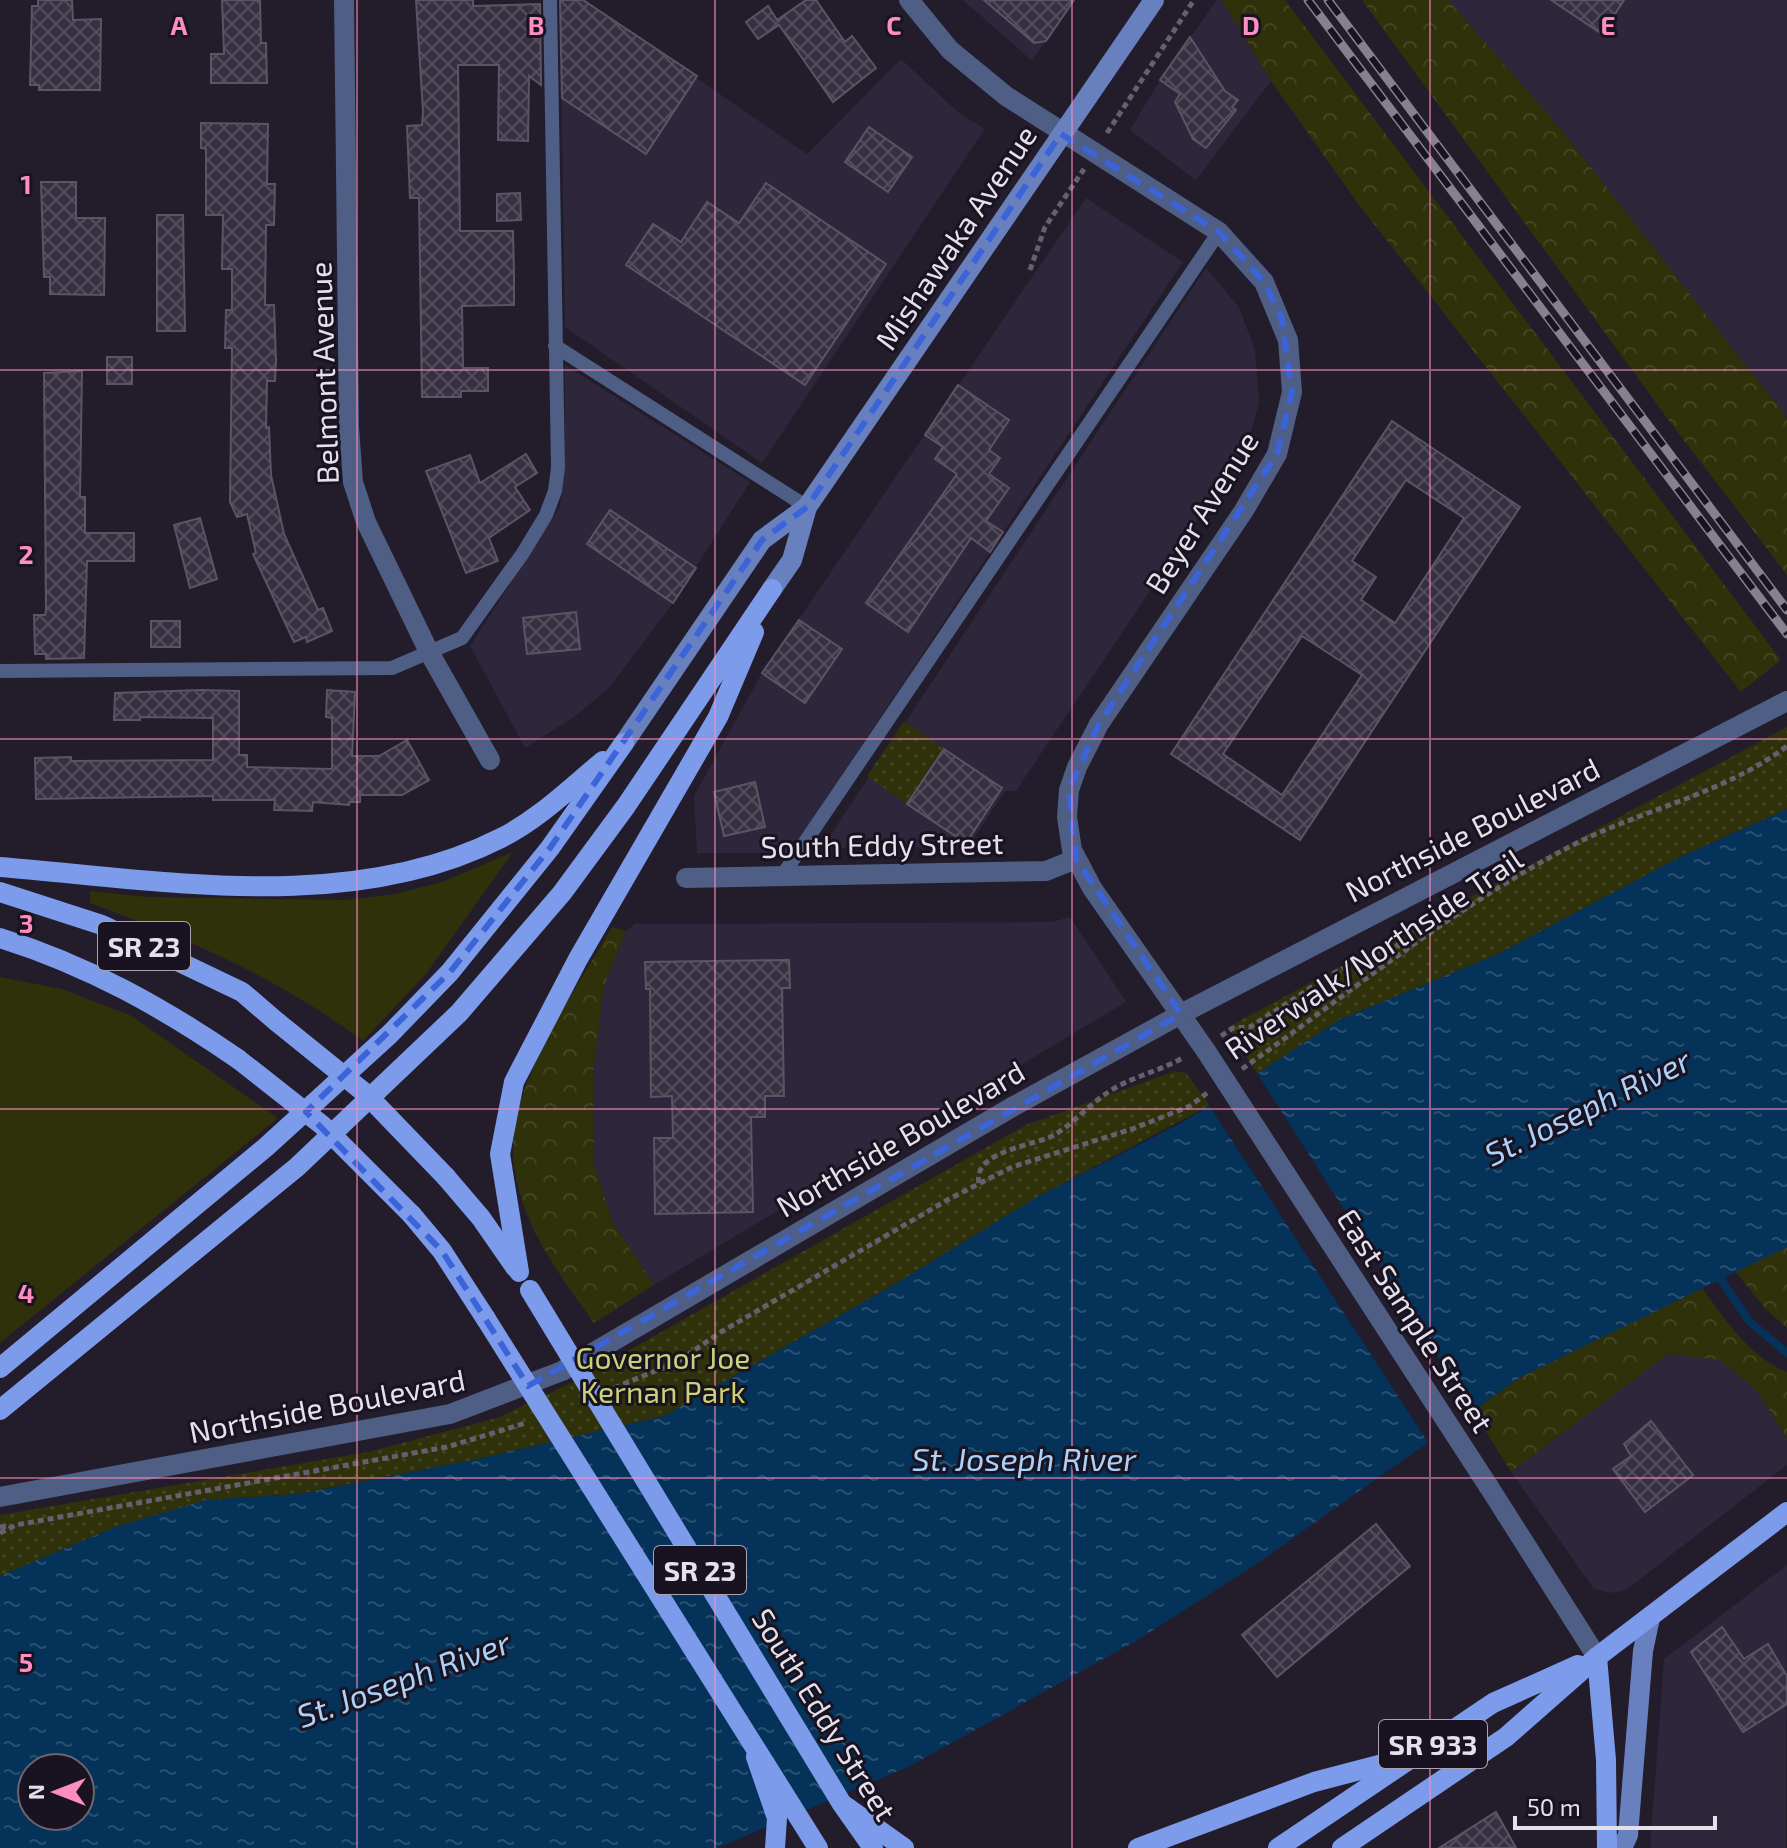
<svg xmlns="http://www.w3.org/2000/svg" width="1787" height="1848" viewBox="0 0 1787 1848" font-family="'Exo 2',sans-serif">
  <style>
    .built { fill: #2e263a }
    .grass { fill: #2f310a }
    .forest { fill: url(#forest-crowns) }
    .park { fill: url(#park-dots) }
    .water { fill: url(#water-ripples); fill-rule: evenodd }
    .pier { fill: #221c2b }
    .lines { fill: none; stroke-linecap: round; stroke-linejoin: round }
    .stream { stroke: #053259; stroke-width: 8 }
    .building { fill: url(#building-cross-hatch); stroke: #5b5465; stroke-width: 2; fill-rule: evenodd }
    .path { stroke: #66606e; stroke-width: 5; stroke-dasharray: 6 4; stroke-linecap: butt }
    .service { stroke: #4e5e84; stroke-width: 14 }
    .minor { stroke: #4e5e84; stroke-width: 20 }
    .tertiary { stroke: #4e5e84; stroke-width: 20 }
    .secondary { stroke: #6881be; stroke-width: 20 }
    .primary { stroke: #7d9beb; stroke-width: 20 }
    .rail-casing { stroke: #86818e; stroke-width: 9 }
    .rail { stroke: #191321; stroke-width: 6; stroke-dasharray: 18; stroke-linecap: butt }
    .tertiary-bridge { stroke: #4e5e84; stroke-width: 20 }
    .primary-bridge { stroke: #7d9beb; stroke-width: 20 }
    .marked { fill: none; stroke: #3b64db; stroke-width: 6; stroke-dasharray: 16 10; stroke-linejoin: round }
    .grid { fill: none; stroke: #fd8ebf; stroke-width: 2; stroke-opacity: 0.55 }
    .labels { text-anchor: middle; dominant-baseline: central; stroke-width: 6; stroke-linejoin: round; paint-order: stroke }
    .shield { fill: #191321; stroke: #a8a3ae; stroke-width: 2 }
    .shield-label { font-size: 28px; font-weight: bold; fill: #e5e1eb }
    .street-label { font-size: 30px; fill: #e5e1eb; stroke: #191321 }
    .park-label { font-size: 30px; fill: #cad177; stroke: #191321 }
    .water-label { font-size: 32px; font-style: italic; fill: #acd1f9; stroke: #191321 }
    .grid-label { font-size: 26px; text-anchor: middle; font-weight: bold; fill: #fd8ebf; stroke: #191321; stroke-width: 6; stroke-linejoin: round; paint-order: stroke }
  </style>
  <defs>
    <pattern id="forest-crowns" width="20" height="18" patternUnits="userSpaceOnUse" patternTransform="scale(2)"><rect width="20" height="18" fill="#2f310a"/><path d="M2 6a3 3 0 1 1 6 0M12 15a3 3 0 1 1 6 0" fill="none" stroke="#434522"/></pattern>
    <pattern id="park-dots" width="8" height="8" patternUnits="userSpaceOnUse" patternTransform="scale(2)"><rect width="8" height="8" fill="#2f310a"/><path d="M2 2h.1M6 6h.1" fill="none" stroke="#434522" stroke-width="1.8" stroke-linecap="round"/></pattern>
    <pattern id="water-ripples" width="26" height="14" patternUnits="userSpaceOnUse" patternTransform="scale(2)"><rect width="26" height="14" fill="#053259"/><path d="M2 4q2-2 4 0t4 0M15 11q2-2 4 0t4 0" fill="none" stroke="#294f71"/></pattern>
    <pattern id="building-cross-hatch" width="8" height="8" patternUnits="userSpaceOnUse" patternTransform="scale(2)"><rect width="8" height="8" fill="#363040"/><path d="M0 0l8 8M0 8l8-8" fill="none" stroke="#534e5c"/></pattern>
  </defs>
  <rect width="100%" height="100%" fill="#221c2b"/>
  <!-- built -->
  <g class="built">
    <polygon points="560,0 583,0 807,154 901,59 958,112 985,129 762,463 565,327"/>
    <polygon points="963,0 1073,0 1032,61"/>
    <polygon points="1217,0 1222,0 1271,81 1196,180 1130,130 1160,80"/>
    <polygon points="1448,0 1787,0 1787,418 1560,128"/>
    <polygon points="1086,198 1183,262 790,853 697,853 694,796 762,673"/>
    <polygon points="1206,268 1239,307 1255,350 1259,402 1252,430 1240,456 1016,791 1005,791 968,847 822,848"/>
    <polygon points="565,365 750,482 673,603 609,688 574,717 525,748 470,646 560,507 565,462"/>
    <polygon points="1070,917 1126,1002 654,1285 612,1221 594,1165 593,1074 604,986 626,931 635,924 1051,922"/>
    <polygon points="1667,1354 1721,1359 1757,1391 1787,1438 1787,1465 1626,1590 1611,1593 1594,1589 1511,1472"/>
    <polygon points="1787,1565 1786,1848 1650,1848 1664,1659"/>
  </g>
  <!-- grass -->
  <g class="grass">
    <path d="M 513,852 L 426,974 L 363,1041 C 273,975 194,942 90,903 L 90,891 L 147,897 L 344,900 L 394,894 L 442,882 Z"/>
    <polygon points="0,977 62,989 130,1015 278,1118 0,1343"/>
  </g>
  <!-- forest -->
  <g class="forest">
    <polygon points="1222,0 1285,0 1781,660 1741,692 1359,205 1271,81"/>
    <polygon points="1362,0 1448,0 1560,128 1787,418 1787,575 1670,422"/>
    <path d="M 612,927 L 626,931 L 604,986 L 593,1074 L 594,1164 L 612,1221 L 654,1285 L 594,1323 C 559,1274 516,1218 513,1154 C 510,1082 577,988 612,927 Z"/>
    <polygon points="1787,1247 1787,1328 1765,1308 1734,1270"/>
    <path d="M 1702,1288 C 1725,1319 1750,1358 1787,1372 L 1787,1438 L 1757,1391 L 1721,1360 L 1668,1354 L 1511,1472 L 1473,1411 L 1519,1378 Z"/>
  </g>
  <!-- park -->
  <g class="park">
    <polygon points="904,721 944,749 907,804 867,776"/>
    <polygon points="1787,727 1787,809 1680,857 1500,953 1339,1020 1257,1074 1228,1027"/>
    <polygon points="1175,1071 1186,1073 1210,1105 1039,1196 890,1287 664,1416 478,1459 298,1494 206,1500 0,1576 0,1515 368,1452 497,1418 573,1382 1026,1125"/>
  </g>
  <!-- water -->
  <path class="water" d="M 1787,809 L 1787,1247 L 1519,1378 L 1255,1565 L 1136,1641 L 910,1766 L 717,1848 L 0,1848 L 0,1576 L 115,1527 L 206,1500 L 299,1494 L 478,1459 L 664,1416 L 890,1287 L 1039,1196 L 1185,1121 L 1339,1020 L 1500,953 L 1680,857 ZM 32,1768 L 80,1768 L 80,1816 L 32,1816 Z"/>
  <!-- pier -->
  <polygon class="pier" points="1255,1070 1475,1415 1431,1447 1207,1102"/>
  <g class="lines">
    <!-- stream -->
    <polyline class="stream" points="1714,1270 1750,1322 1787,1353"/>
  </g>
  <!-- building -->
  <g class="building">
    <polygon points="38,0 72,0 73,20 101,19 100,90 39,90 39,85 30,85 32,6 38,6"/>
    <polygon points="222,0 260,0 261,43 266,43 267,83 211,83 211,54 224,54"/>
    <polygon points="416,0 473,0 473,6 540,4 541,85 529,76 528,141 498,140 499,65 458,65 460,231 513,231 514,276 514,305 462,306 463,368 488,368 488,391 461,391 461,397 422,397 419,198 410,198 407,126 422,125 423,111"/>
    <polygon points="560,0 583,0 697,76 646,154 562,98"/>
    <polygon points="806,0 816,0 845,42 852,36 876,68 833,102 779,25 758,39 746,22 768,6 777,20"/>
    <polygon points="984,0 1074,0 1046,41 1034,43"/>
    <polygon points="1551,0 1624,0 1602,34"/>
    <polygon points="1190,37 1225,91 1238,100 1232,107 1236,110 1206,148 1193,139 1175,102 1180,94 1160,80"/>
    <polygon points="201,123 268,124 267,184 275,184 274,225 266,225 265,305 274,305 276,360 275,381 267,381 266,428 269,427 271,475 284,534 318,610 323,608 332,631 307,642 306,637 294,642 253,554 256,553 247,514 237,517 230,502 232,348 225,348 226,310 232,310 232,269 222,269 223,215 206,215 206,149 201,148"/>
    <polygon points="869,127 912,157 888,192 845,162"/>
    <polygon points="41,182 76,182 76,218 105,218 104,295 50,294 50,277 44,277"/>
    <polygon points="766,183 886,264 805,385 626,265 653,224 681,242 707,202 739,223"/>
    <polygon points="520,193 521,220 497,221 497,194"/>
    <polygon points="157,215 183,215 185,331 157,331"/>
    <rect x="107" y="357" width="25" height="27"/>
    <polygon points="82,371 80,497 85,497 85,533 134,533 134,561 87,561 84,658 46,659 46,654 35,654 34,615 45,615 46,611 44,373"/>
    <polygon points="958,385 1009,420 989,450 1000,458 989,474 1009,488 986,521 1003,532 990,552 971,538 908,632 866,603 957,474 935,459 943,447 925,435"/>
    <path d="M 1392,421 L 1520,507 L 1300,840 L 1171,754 ZM 1406,480 L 1464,518 L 1395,623 L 1361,600 L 1376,577 L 1352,561 ZM 1302,636 L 1362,675 L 1282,795 L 1223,754 Z"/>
    <polygon points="526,454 537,473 515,487 530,510 489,538 498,561 466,573 426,471 470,455 480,483"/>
    <polygon points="610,510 696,568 673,603 587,544"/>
    <polygon points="200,518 217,579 190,588 174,525"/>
    <polygon points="576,612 580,649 527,654 523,618"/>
    <polygon points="799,620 842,649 805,703 762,673"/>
    <rect x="151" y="621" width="29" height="26"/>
    <polygon points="201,690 239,691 239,755 247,755 247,767 332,769 332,718 326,717 327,690 355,692 352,756 379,756 407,740 429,780 402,795 360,795 360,802 350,802 349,805 313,802 312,811 274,810 275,800 213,800 213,796 36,799 35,758 71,757 71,761 213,760 213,718 140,717 140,720 114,720 115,693"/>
    <polygon points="944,749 1002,788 966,843 907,804"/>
    <polygon points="755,782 765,827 724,836 714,792"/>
    <polygon points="789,960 790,988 782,988 784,1096 765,1096 765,1117 751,1117 753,1212 655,1214 654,1138 673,1138 672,1096 651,1097 650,989 646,989 645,962"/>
    <polygon points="1651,1421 1693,1475 1645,1512 1613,1469 1631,1456 1624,1444"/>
    <polygon points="1376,1524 1410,1566 1277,1677 1242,1635"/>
    <polygon points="1722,1627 1744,1659 1768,1644 1787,1676 1787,1704 1743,1732 1691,1652"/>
    <polygon points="1496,1812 1516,1848 1439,1848"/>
  </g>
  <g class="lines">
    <!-- path -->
    <g class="path">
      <polyline points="1107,133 1194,0"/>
      <polyline points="1030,270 1045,227 1084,169"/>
      <polyline points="1221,1036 1233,1028 1250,1027 1334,973 1394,943 1408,951"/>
      <path d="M 1242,1069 C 1350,993 1455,906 1573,845 C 1643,809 1724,794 1787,746"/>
      <path d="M 979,1183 C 972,1150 1037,1146 1056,1134 C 1076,1121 1091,1103 1110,1091 C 1133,1076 1161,1071 1184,1057"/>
      <polyline points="614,1388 677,1362 721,1332 949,1199 1012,1167 1135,1128 1190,1106 1207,1093"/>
      <polyline points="0,1527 11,1526"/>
      <polyline points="0,1533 16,1525 447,1447 526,1423"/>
    </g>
    <!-- service -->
    <g class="service">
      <polyline points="555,346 807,507"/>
      <polyline points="0,671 392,668 462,638 523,553 546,515 555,491 558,467 550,0"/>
      <polyline points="782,876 1219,232"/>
    </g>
    <!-- minor -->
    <g class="minor">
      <polyline points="344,0 349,427 353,482 366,522 429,652 490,760"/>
      <polyline points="686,878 1046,871 1076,859"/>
    </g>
    <!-- tertiary -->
    <g class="tertiary">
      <polyline points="909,0 950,50 1006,96 1219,232 1264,282 1288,340 1292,392 1277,454 1243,512 1099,724 1077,767 1069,790 1067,817 1072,850 1092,888 1206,1051"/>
      <polyline points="1489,1487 1597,1657"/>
      <polyline points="0,1497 450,1414 562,1371 1014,1106 1181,1014 1787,701"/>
    </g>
    <!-- secondary -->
    <g class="secondary">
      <polyline points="772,589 792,560 807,507 1154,0"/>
      <polyline points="624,743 762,540 807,507"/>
      <polyline points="1622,1848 1628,1835 1643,1651 1650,1618"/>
    </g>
    <!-- primary -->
    <g class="primary">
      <path d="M 0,867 C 162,880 350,915 501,838 C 539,819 570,788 603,761"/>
      <polyline points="0,892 102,925 242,992 277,1022"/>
      <path d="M 0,938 C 87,965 164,1008 238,1059"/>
      <polyline points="446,1177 481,1218 515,1267"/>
      <polyline points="412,1215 442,1251 486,1319"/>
      <polyline points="519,1272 500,1154 514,1082 578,959 718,717 754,632"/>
      <polyline points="0,1368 266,1147 390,1034 450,972 550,848 624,743"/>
      <polyline points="0,1410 297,1167 459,1013 562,893 626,806 772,589"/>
      <polyline points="1597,1657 1606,1760 1607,1848"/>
      <polyline points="756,1757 777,1818 775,1848"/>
      <polyline points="845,1806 904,1848"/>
      <polyline points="1138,1848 1314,1782 1402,1759"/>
      <polyline points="1278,1848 1493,1703 1578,1665"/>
      <polyline points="1342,1848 1506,1737 1597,1657 1787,1512"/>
    </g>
    <!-- rail casing -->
    <g class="rail-casing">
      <g id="rail">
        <polyline points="1308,0 1787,634"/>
        <polyline points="1328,0 1787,610"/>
      </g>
    </g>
    <!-- rail -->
    <use href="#rail" class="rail"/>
    <!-- tertiary-bridge -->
    <polyline class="tertiary-bridge" points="1206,1051 1489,1487"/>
    <!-- primary-bridge -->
    <g class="primary-bridge">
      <polyline points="277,1022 365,1093 446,1177"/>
      <polyline points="238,1059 322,1125 412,1215"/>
      <polyline points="530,1290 842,1804 873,1848"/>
      <polyline points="486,1319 818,1848"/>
    </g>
  </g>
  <!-- marked area -->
  <path class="marked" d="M 1061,134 L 1219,232 L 1264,282 L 1281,316 L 1292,392 L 1277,454 L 1099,724 L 1069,790 L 1076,859 L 1181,1014 L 528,1386 L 442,1251 L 306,1112 L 450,972 L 550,848 L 762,540 L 807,507 Z"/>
  <!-- grid -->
  <path class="grid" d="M 357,0 L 357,1848M 715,0 L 715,1848M 1072,0 L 1072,1848M 1430,0 L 1430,1848M 0,370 L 1787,370M 0,739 L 1787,739M 0,1109 L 1787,1109M 0,1478 L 1787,1478"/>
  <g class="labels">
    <!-- shield labels -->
    <g class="shield">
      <rect x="98" y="922" width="92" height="48" rx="6"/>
      <rect x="654" y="1546" width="92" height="48" rx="6"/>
      <rect x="1379" y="1720" width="108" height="48" rx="6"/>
    </g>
    <g class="shield-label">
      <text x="144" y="946">SR 23</text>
      <text x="700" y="1570">SR 23</text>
      <text x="1433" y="1744">SR 933</text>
    </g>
    <!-- street labels -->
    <g class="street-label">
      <text transform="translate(955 237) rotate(-56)">Mishawaka Avenue</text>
      <text transform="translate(323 373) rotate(-92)">Belmont Avenue</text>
      <text transform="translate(1201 512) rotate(-58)">Beyer Avenue</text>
      <text transform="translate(1472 829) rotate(-27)">Northside Boulevard</text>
      <text transform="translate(882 844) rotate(-1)">South Eddy Street</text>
      <text transform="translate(1373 953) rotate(-34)">Riverwalk/Northside Trail</text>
      <text transform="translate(900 1138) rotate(-30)">Northside Boulevard</text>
      <text transform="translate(1416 1320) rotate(57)">East Sample Street</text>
      <text transform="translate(327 1405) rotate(-11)">Northside Boulevard</text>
      <text transform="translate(825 1714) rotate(58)">South Eddy Street</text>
    </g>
    <!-- park labels -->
    <g class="park-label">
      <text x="663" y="1357">Governor Joe<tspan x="663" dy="34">Kernan Park</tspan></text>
    </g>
    <!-- water labels -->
    <g class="water-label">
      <text transform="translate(1587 1106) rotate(-26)">St. Joseph River</text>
      <text x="1024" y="1458">St. Joseph River</text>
      <text transform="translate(403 1678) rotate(-20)">St. Joseph River</text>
    </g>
  </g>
  <g class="grid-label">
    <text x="179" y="35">A</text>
    <text x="536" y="35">B</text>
    <text x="894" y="35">C</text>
    <text x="1251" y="35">D</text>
    <text x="1608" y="35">E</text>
    <text x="26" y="194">1</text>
    <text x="26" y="564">2</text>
    <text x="26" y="933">3</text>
    <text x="26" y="1303">4</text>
    <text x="26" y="1672">5</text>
  </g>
  <!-- north arrow -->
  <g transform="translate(56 1792) rotate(270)"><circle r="38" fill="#191321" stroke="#6b6572" stroke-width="2"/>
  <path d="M0-6L14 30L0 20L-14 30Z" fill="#fd8ebf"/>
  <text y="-12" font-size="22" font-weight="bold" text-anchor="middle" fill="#e5e1eb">N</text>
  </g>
  <!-- scale -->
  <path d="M1515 1816v12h200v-12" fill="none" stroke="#e5e1eb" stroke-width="4"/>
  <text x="1527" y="1816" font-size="24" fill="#e5e1eb" stroke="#191321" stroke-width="6" paint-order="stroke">50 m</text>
</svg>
